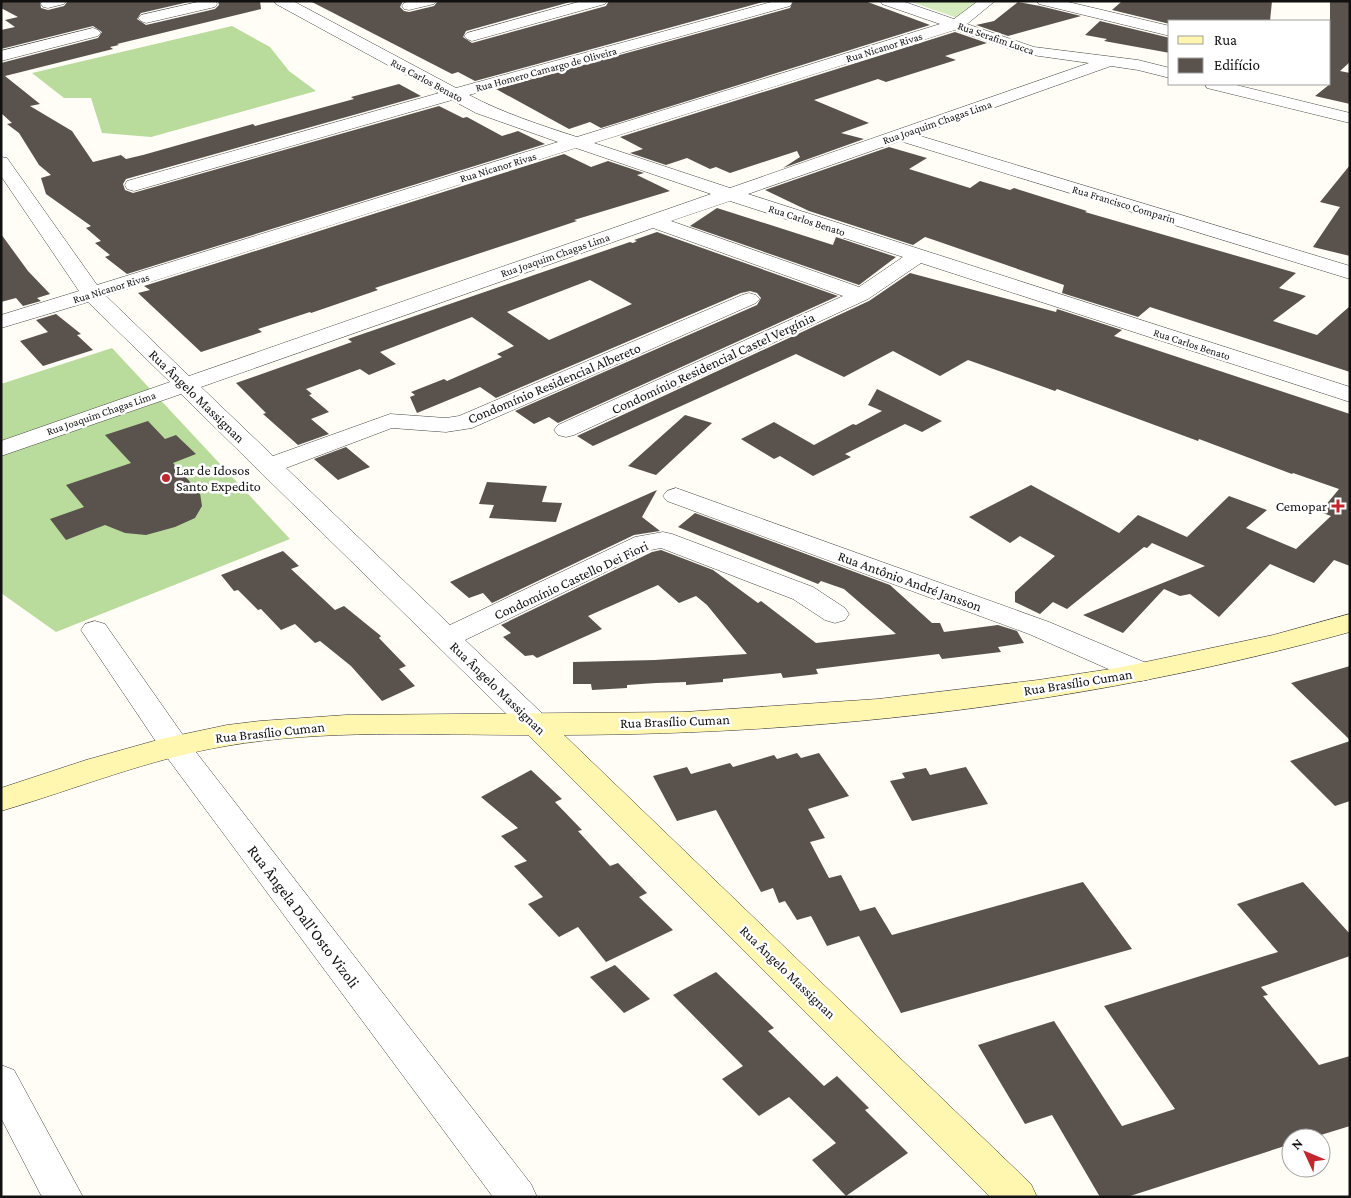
<svg xmlns="http://www.w3.org/2000/svg" width="1351" height="1198" font-family="'Crimson Pro',serif">
  <style>
    .green { fill: #d5ebbd }
    .forest { fill: #b9dc9c }
    .building { fill: #5a524d; fill-rule: evenodd }
    .lines { fill: none; stroke-linecap: round; stroke-linejoin: round }
    .street-casing { stroke: #444; stroke-width: 1 }
    .secondary-casing { stroke: #333; stroke-width: 1 }
    .street { fill: #fff; fill-rule: evenodd }
    .secondary { fill: #fff6b0; fill-rule: evenodd }
    .poi-dot { fill: #c4262e; stroke: #fff; stroke-width: 2 }
    .labels { text-anchor: middle; stroke-width: 5; stroke-linejoin: round; paint-order: stroke }
    .far-street-label { font-size: 11px; fill: #111; stroke: #fff }
    .street-label { font-size: 14px; fill: #111; stroke: #fff }
    .poi-label { font-size: 14px; fill: #111; stroke: #fff; text-anchor: start }
    .near-street-label { font-size: 16px; fill: #111; stroke: #fff }
  </style>
  <rect width="100%" height="100%" fill="#fffdf5"/>
  <!-- green -->
  <path class="green" d="M909 1H979L957 18Z"/>
  <!-- forest -->
  <g class="forest">
    <path d="M232 26 270 47 289 71 316 91 151 137 102 133 91 98H64L32 73Z"/>
    <path d="M112 348 290 539 56 632 1 593V384Z"/>
  </g>
  <!-- building -->
  <g class="building">
    <path d="M1 1H40L41 8 48 10 64 6 68 1H193L141 13 137 19 146 25 215 9 219 5 218 1H260L261 9 117 44 119 45 110 47 113 49 5 76 40 104 30 106 72 131 93 162 121 155 126 159 143 155 253 124 255 126 354 99 351 97 399 84 421 96 126 179 123 184 125 190 133 193 439 106 463 118 467 117 502 136 518 131 545 144 127 274 105 257 110 255 95 243 101 241 86 228 91 226 46 194 41 178 51 175 39 165 19 133 7 124 12 123 1 113V63L98 38 102 32 93 26 1 49V30L15 27 5 20 18 17 1 8Z"/>
    <path d="M310 1H403L400 7 404 11 409 12 434 6 438 1H574L466 31 463 37 472 43 606 6 609 1H767L475 81 458 72 452 74Z"/>
    <path d="M793 1H865L930 25 601 128 590 122 569 129 496 89 790 8Z"/>
    <path d="M1125 1H1272L1270 21H1170V24L1112 10 1121 2Z"/>
    <path d="M1330 1H1350V62L1340 71 1350 73V104L1315 96 1330 84Z"/>
    <path d="M1018 2 1040 6 1081 16 1008 36 976 25 994 21Z"/>
    <path d="M1100 21 1170 38V53L1104 41 1107 39 1085 35Z"/>
    <path d="M955 32 987 43 945 56 956 60 886 82 878 79 814 100 869 123 841 133 864 139 783 168 800 157 797 151 730 173 716 167 710 169 687 158 666 165 630 153 643 149 620 137Z"/>
    <path d="M889 147 927 158 909 169 970 188 980 181 1010 190 1014 188 1087 211 1085 212 1296 273 1279 288 1306 296 1273 321 1317 335 1350 306V372L1150 307 1138 317 1062 293 1064 285 934 240 925 237 913 245 809 211 765 190Z"/>
    <path d="M564 154 591 167 608 161 644 173 637 175 670 191 574 220 577 221 375 288 378 290 311 313 310 312 258 329 262 332 201 352 138 293 150 290 144 286Z"/>
    <path d="M1350 165V256L1313 247 1340 207 1320 202Z"/>
    <path d="M717 208 833 245 836 237 896 257 859 285 690 226Z"/>
    <path d="M657 232 838 296 558 423 549 417 534 424 515 411 757 305 761 298 757 293 750 291 741 293 496 398 480 387 417 413 410 397 415 395 411 392 444 379 447 381 502 357 497 354 514 346 472 317 380 352 396 364 369 375 360 369 306 389 312 394 309 395 329 412 311 419 329 434 298 445 263 414 266 413 236 383 352 342 348 339 630 242 633 243 637 241 634 240ZM590 280 632 304 549 340 507 312Z"/>
    <path d="M1 234 28 271 50 294 37 298 41 301 23 306 16 298 1 302Z"/>
    <path d="M910 273 1056 312 1057 309 1122 330 1114 336 1350 414V566L1334 560 1314 583 1270 564 1219 617 1190 594 1180 596 1164 589 1123 633 1083 615 1205 566 1152 543 1147 548 1144 547 1067 609 1053 602 1040 614 1015 602V592L1055 556 1020 536 1010 543 969 517 1031 485 1119 533 1138 515 1187 537 1229 496 1267 510 1246 528 1296 549 1331 516 1320 512 1339 489 1293 473 1292 474 1199 439 1198 441 1057 389 1055 391 968 360 940 376 893 351 844 377 796 354 593 446 577 436 869 301Z"/>
    <path d="M56 314 81 334 77 335 93 350 43 366 20 341 48 332 36 320Z"/>
    <path d="M877 389 942 421 922 432 905 424 845 454 851 457 813 476 780 456 774 459 741 439 774 422 814 445 853 424 856 425 882 411 868 405Z"/>
    <path d="M685 415 712 423 656 475 628 466Z"/>
    <path d="M148 421 165 439 176 435 196 454 173 463 200 493 202 506 195 518 175 527 146 535 125 533 105 525 66 540 50 519 84 507 66 485 131 463 105 435Z"/>
    <path d="M346 447 370 467 338 480 314 459Z"/>
    <path d="M487 482 547 486 542 502 562 503 556 522 489 518 494 505 479 504Z"/>
    <path d="M657 490 642 517 660 531 634 535 492 603 483 593 469 598 450 582Z"/>
    <path d="M695 513 890 585 932 623H940L944 632 998 625 1017 631 1024 643 998 647 1001 652 942 659 939 654 816 669 818 674 783 678 781 673 723 679V682L686 685V682L656 683 627 685V688L592 690 591 684H573V662L655 660 747 654 707 605 696 596 679 603 658 585 588 616 602 629 537 658 533 655 525 656 503 637 511 633 501 625 652 552 661 550 713 570 758 603 761 601 816 643 896 634 844 589 821 581 818 584 678 527Z"/>
    <path d="M283 551 299 566 291 569 335 610 344 606 381 636 379 638 406 666 399 669 415 686 382 701 351 666 320 641 315 643 295 624 281 630 261 609 258 610 238 590 234 591 221 575Z"/>
    <path d="M1350 666V740L1291 683Z"/>
    <path d="M1350 741V801L1335 806 1290 761Z"/>
    <path d="M797 753 801 758 819 753 849 796 808 809 825 838 810 842 829 878 841 875 860 911 875 907 892 935 1083 882 1132 949 901 1013 859 936 827 946 811 916 797 920 785 901 779 903 773 888 761 892 716 810 677 821 653 776 687 767 691 774 730 763 733 767 774 755 777 759Z"/>
    <path d="M966 767 988 804 912 821 890 781 905 778 902 773 926 768 930 775Z"/>
    <path d="M531 770 562 799 555 802 582 830 578 831 610 866 618 863 647 893 639 897 673 930 606 962 578 927 559 937 528 904 543 897 514 866 527 861 501 836 518 828 481 797Z"/>
    <path d="M1303 882 1350 934V956L1261 987 1268 995 1263 996 1319 1065 1350 1056V1126L1311 1138H1291V1144L1127 1197H1100L1052 1115 1025 1124 978 1045 1054 1021 1122 1126 1175 1109 1104 1006 1278 952 1237 904Z"/>
    <path d="M615 965 650 999 624 1013 590 977Z"/>
    <path d="M716 972 774 1028 768 1031 824 1086 837 1076 869 1108 865 1110 908 1153 846 1196 812 1160 836 1143 789 1097 759 1116 722 1079 743 1066 673 995Z"/>
  </g>
  <g class="lines">
    <!-- street casing -->
    <g class="street-casing">
      <g id="street">
        <path d="M42 1H66L64 4 48 8 43 7 41 4Z"/>
        <path d="M202 1H216L217 4 215 7 146 23 141 21 138 18 141 15Z"/>
        <path d="M274 1H293L456 88 775 1H791L792 3 790 6 469 95C503 113 540 125 577 137L940 24 882 4 880 1H902L954 19 978 1H995L967 24 1034 47 1138 60 1170 68V78L1138 70 1111 66 917 135 1350 266V279L900 141 748 194 1350 387V402L921 263 868 299 574 435 566 437 558 435 554 430 558 425 843 296 653 228 201 387 273 456 390 414 446 418 459 416 742 295 749 293 756 295 760 299 756 303 472 428 446 432 392 428 286 468 450 625 635 537 663 532 672 534 813 587 845 608 849 614 845 620 835 623 825 620 793 599 661 548 651 550 465 640 546 717 550 724 546 731 535 734 524 731 181 394 1 456V441L170 382 88 302 1 328V315L79 291 1 176V157L7 158 97 285 558 142 476 113 452 100 141 189 134 191 127 189 125 185 127 181 439 93 276 4ZM955 30 1025 54 1089 63 730 188 594 143ZM576 148 711 194 189 376 106 296ZM730 201 903 257 859 287 671 221Z"/>
        <path d="M410 1H436L434 4 409 10 404 9 402 6 404 3Z"/>
        <path d="M582 1H607L605 4 472 41 467 39 464 36 467 33Z"/>
        <path d="M1037 1H1064L1170 26V36L1039 4Z"/>
        <path d="M93 28 98 30 101 33 98 36 1 61V51Z"/>
        <path d="M1205 84H1232L1350 113V123L1207 88Z"/>
        <path d="M676 488 1049 622 1151 665 1156 672 1151 679 1141 681 1131 679 1029 634 667 501 663 496 667 491Z"/>
        <path d="M95 621 105 624 185 738 531 1184 537 1197H493L163 752 81 630 85 624Z"/>
        <path d="M1 1065 14 1070 83 1197H42L1 1118Z"/>
      </g>
    </g>
    <!-- secondary casing -->
    <g class="secondary-casing">
      <path id="secondary" d="M1350 614V632C1094 703 830 734 564 735L1031 1184 1037 1197H990L528 735C428 735 325 729 226 746 148 759 76 789 1 811V788L86 760 161 739 227 725 260 721 346 715 684 712 878 699 1038 680 1117 668 1273 635Z"/>
    </g>
    <!-- street -->
    <use href="#street" class="street"/>
    <!-- secondary -->
    <use href="#secondary" class="secondary"/>
  </g>
  <!-- markers -->
  <g class="poi-dot">
    <circle cx="166" cy="478" r="5"/>
    <path d="M1335.5 498.5h5v5h5v5h-5v5h-5v-5h-5v-5h5z"/>
  </g>
  <g class="labels">
    <!-- far-street labels -->
    <g class="far-street-label">
      <text transform="translate(996 38) rotate(19)" y="4">Rua Serafim Lucca</text>
      <text transform="translate(884 47) rotate(-17)" y="4">Rua Nicanor Rivas</text>
      <text transform="translate(546 69) rotate(-15)" y="4">Rua Homero Camargo de Oliveira</text>
      <text transform="translate(427 80) rotate(28)" y="4">Rua Carlos Benato</text>
      <text transform="translate(937 122) rotate(-19)" y="4">Rua Joaquim Chagas Lima</text>
      <text transform="translate(498 167) rotate(-17)" y="4">Rua Nicanor Rivas</text>
      <text transform="translate(1124 204) rotate(17)" y="4">Rua Francisco Comparin</text>
      <text transform="translate(807 220) rotate(18)" y="4">Rua Carlos Benato</text>
      <text transform="translate(555 255) rotate(-19)" y="4">Rua Joaquim Chagas Lima</text>
      <text transform="translate(111 288) rotate(-17)" y="4">Rua Nicanor Rivas</text>
      <text transform="translate(1192 344) rotate(18)" y="4">Rua Carlos Benato</text>
      <text transform="translate(101 413) rotate(-19)" y="4">Rua Joaquim Chagas Lima</text>
    </g>
    <!-- street labels -->
    <g class="street-label">
      <text transform="translate(713 363) rotate(-25)" y="5">Condomínio Residencial Castel Vergínia</text>
      <text transform="translate(554 383) rotate(-23)" y="5">Condomínio Residencial Albereto</text>
      <text transform="translate(197 396) rotate(44)" y="5">Rua Ângelo Massignan</text>
      <text transform="translate(571 580) rotate(-25)" y="5">Condomínio Castello Dei Fiori</text>
      <text transform="translate(910 581) rotate(20)" y="5">Rua Antônio André Jansson</text>
      <text transform="translate(1078 682) rotate(-9)" y="5">Rua Brasílio Cuman</text>
      <text transform="translate(498 688) rotate(44)" y="5">Rua Ângelo Massignan</text>
      <text transform="translate(675 721) rotate(-2)" y="5">Rua Brasílio Cuman</text>
      <text transform="translate(270 732) rotate(-6)" y="5">Rua Brasílio Cuman</text>
      <text transform="translate(788 972) rotate(44)" y="5">Rua Ângelo Massignan</text>
    </g>
    <!-- poi labels -->
    <g class="poi-label">
      <text x="176" y="475">Lar de Idosos<tspan x="176" dy="16">Santo Expedito</tspan></text>
      <text x="1327" y="511" text-anchor="end">Cemopar</text>
    </g>
    <!-- near-street labels -->
    <g class="near-street-label">
      <text transform="translate(304 916) rotate(53)" y="6">Rua Ângela Dall'Osto Vizoli</text>
    </g>
  </g>
  <!-- border -->
  <rect width="1351" height="1198" fill="none" stroke="#111111" stroke-width="5"/>
  <!-- legend -->
  <rect x="1168" y="20" width="162" height="65" fill="#ffffff" stroke="#a0a0a0"/>
  <rect x="1178" y="36" width="25" height="8" fill="#fff6b0" stroke="#a0a0a0"/>
  <text x="1214" y="45" font-size="15" fill="#111111">Rua</text>
  <rect x="1178" y="58" width="25" height="15" fill="#5a524d" stroke="#a0a0a0"/>
  <text x="1214" y="70" font-size="15" fill="#111111">Edifício</text>
  <!-- north arrow -->
  <g transform="translate(1306 1153) rotate(314)"><circle r="24" fill="#ffffff" stroke="#a0a0a0"/>
  <path d="M0-4L9 19L0 12L-9 19Z" fill="#c4262e"/>
  <text y="-8" font-size="14" font-weight="bold" text-anchor="middle" fill="#111111">N</text>
  </g>
</svg>
